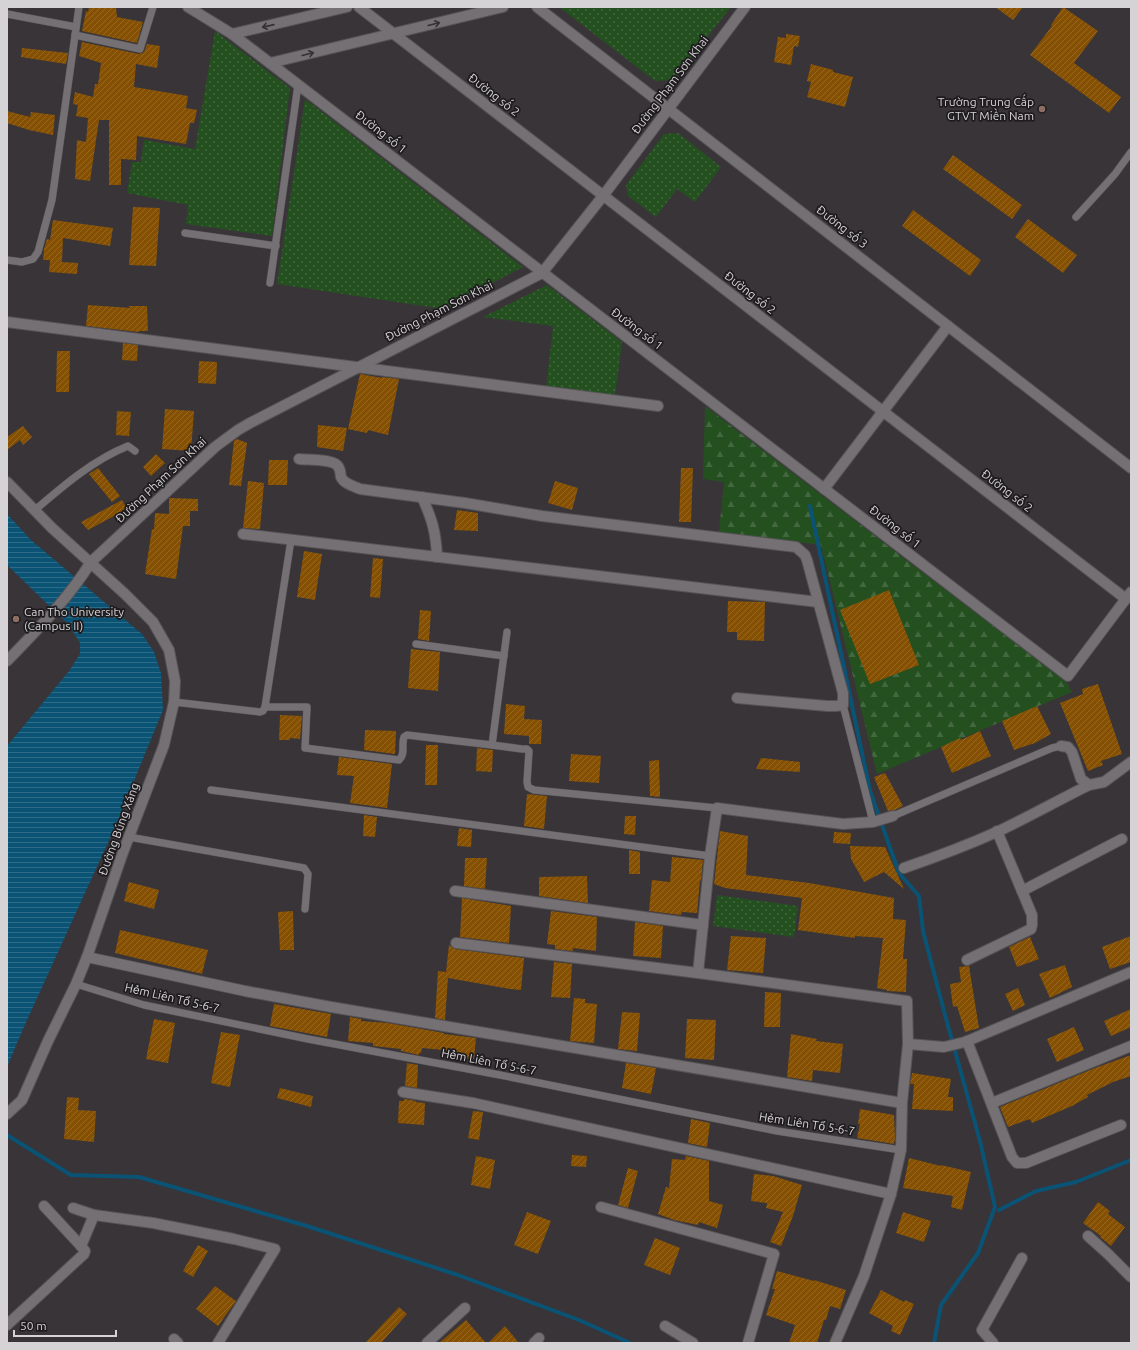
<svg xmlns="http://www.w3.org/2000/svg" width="1138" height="1350" font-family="Ubuntu,sans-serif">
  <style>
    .grass { fill: url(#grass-dots) }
    .forest { fill: url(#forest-firs) }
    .water { fill: url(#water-rules) }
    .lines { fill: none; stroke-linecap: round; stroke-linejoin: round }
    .stream { stroke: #0a5374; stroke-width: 4 }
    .building { fill: url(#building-hatch) }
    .lane-casing { stroke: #565356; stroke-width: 8 }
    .street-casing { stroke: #565356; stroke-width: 12 }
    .lane { stroke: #747074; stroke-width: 7 }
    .street { stroke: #747074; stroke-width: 10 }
    .oneway { stroke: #343134 }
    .education-dot { fill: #8d6e63; stroke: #1e1c1e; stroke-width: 1.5 }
    .labels { text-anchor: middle; stroke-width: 3.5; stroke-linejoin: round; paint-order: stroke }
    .street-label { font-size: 12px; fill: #d6d3d6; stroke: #1e1c1e }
    .poi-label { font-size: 12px; fill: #d6d3d6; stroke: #1e1c1e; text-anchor: end }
  </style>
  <defs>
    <pattern id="grass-dots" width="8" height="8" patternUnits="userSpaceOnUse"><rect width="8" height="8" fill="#245020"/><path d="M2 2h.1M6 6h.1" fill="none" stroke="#436840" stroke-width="1.8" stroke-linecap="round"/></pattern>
    <pattern id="forest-firs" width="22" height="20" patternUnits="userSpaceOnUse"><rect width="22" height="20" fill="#245020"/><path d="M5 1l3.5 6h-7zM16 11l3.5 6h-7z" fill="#436840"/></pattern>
    <pattern id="water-rules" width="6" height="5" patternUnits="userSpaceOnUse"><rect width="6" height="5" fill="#0a5374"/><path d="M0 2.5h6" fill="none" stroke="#2d6b87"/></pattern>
    <pattern id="building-hatch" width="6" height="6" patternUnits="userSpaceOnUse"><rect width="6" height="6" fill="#855002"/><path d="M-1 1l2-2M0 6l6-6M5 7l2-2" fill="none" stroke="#966826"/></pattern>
  </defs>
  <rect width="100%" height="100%" fill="#383438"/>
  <!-- grass -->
  <g class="grass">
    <path d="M559 7H731L673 80 655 81Z"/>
    <path d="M215 31 290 88 272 236 186 224 188 205 127 193 132 162H141L144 140 195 149Z"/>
    <path d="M305 99 523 267 443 309 277 284Z"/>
    <path d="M678 133 721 167 695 202 677 189 656 217 628 196 626 185 664 134Z"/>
    <path d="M547 285 622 342 615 397 546 388 553 326 483 317Z"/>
    <path d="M717 895 798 906 794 937 713 926Z"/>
  </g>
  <!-- forest -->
  <path class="forest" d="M705 406 1067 683 1072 692 877 774 821 545 719 532 724 482 703 479Z"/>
  <!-- water -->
  <path class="water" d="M7 514 31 540 142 634 154 652 161 673 163 710 115 827 23 1029 7 1067V746L69 671 80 654V643L69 625 7 565Z"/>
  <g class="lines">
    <!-- stream -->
    <g class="stream">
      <path d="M810 506 870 791 899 873 919 896 923 931 945 1015 980 1141 995 1207 978 1253 941 1305 934 1343"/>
      <path d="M7 1135 71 1175 139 1177 307 1226 458 1275 579 1320 630 1343"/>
      <path d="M999 1210 1036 1191 1076 1182 1131 1160"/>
    </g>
  </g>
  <!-- building -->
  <g class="building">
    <path d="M89 7 116 8 117 17 143 22 137 43 82 31 86 11 88 12Z"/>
    <path d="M995 7H1023L1013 20Z"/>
    <path d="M1063 7 1098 31 1074 63 1121 97 1109 113 1030 55 1052 26 1051 25Z"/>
    <path d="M786 34 800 36 798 47 794 46 791 65 774 62 778 37 786 38Z"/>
    <path d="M82 42 139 54 144 52 147 44 160 46 157 68 136 64 134 87 188 96 186 108 197 110 194 123H190L186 144 137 136 136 160 121 159V185H109V120H99L90 181 75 179 77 140 86 142 88 118 76 116 78 105 73 104 75 92 93 97 95 84H98L101 63 79 56Z"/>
    <path d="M22 48 68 53 66 64 21 57Z"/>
    <path d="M811 64 833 70V72L853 77 845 107 807 97 811 82 807 81Z"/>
    <path d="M7 111 30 117 31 112 55 115 53 135 29 130 7 123Z"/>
    <path d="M953 155 1022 205 1012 219 943 169Z"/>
    <path d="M133 207 160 208 156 266 129 265Z"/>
    <path d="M913 210 981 260 970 276 902 226Z"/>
    <path d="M1028 219 1077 255 1063 273 1015 237Z"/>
    <path d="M53 220 113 228 110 246 63 238 62 262 78 263 77 274 49 272 50 260H43L44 249 47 239 50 240Z"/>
    <path d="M88 305 131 308 128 306H147L148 331H139V332L86 326Z"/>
    <path d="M123 343 138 345 137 361 122 360Z"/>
    <path d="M57 351H70L69 392H56Z"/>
    <path d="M199 361 217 362 216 384 198 383Z"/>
    <path d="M360 374 382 378V377L399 379 388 435 368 430 367 433 348 429Z"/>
    <path d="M165 409 194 411 191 451 162 449Z"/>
    <path d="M117 411 131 412 129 436 116 435Z"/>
    <path d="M318 425 347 428 343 451 317 447Z"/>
    <path d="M23 426 32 437 23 445 20 440 7 450V437Z"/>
    <path d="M237 439 247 443 241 486 229 485 234 441Z"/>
    <path d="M156 454 165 463 151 476 143 467Z"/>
    <path d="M269 460H288L287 485H268Z"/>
    <path d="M98 468 120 496 112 502 89 474Z"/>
    <path d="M681 468H693L691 522H679Z"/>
    <path d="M248 481 264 483 260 529 243 528Z"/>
    <path d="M555 481 578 488 572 510 548 503Z"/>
    <path d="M169 498 198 499V511H190V526H183L176 579 145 574 152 529 154 530 155 513 169 514Z"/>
    <path d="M122 500 127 509 88 530 81 522Z"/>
    <path d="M457 510 478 513V531L454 530Z"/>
    <path d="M304 551 322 554 315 600 297 597Z"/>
    <path d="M373 558 383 559 380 598 370 597Z"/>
    <path d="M889 590 919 665 870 684 840 610Z"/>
    <path d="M728 601 765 602 764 641 737 640V632H727Z"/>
    <path d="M420 610 431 611 429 641 418 639Z"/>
    <path d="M411 649 440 652 438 691 408 688Z"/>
    <path d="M1098 684 1122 754 1101 761 1103 765 1088 771 1060 703 1083 694 1082 689Z"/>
    <path d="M506 704 525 706 524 719 542 720 541 744H529V736L504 734Z"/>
    <path d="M1037 706 1051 734 1035 743 1014 750 1002 721Z"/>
    <path d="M280 715 302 716 300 739 290 738V740H279Z"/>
    <path d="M365 730 396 731 395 754 364 750Z"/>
    <path d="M980 731 991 756 952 773 941 747 960 738 961 740Z"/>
    <path d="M426 745H438L437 785H425Z"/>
    <path d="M477 748 493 750 492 772 476 771Z"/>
    <path d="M571 754 601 756 599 783 569 781Z"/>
    <path d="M339 757 392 764 387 808 350 803 354 776 337 775Z"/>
    <path d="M761 758 800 762V772L756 769Z"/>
    <path d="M659 760 660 797 650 796 649 761Z"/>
    <path d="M885 773 903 806 895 810 888 811 874 777Z"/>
    <path d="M527 794 547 796 544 829 524 826Z"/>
    <path d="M364 815 377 817 375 837 363 836Z"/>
    <path d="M625 816H636L635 835 624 834Z"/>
    <path d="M459 828 472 830 471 847 457 846Z"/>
    <path d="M720 831 748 836 746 875 809 883 894 898 893 919 906 920 903 959H907L906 992 887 991V990L877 988 883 938 855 936V938L798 930 802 898 725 888 714 884Z"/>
    <path d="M834 832 851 833 850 844 833 843Z"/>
    <path d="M850 846 885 847 904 889 884 872 864 882 851 859Z"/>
    <path d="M629 850 640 852V874H629Z"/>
    <path d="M672 857 703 860 701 881 700 880 697 913 682 912 681 915 649 911 652 880 670 882Z"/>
    <path d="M465 858H487L485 889 464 886Z"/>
    <path d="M587 876 588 903 539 896V877Z"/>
    <path d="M129 882 159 890 154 909 124 901Z"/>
    <path d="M462 898 511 906 509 943 460 937Z"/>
    <path d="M293 911 294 950H280L278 912Z"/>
    <path d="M551 911 597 917 596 951 573 948V951L555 949V945L547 944Z"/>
    <path d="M635 922 663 926 661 958 633 956Z"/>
    <path d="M120 930 208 950 202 974 115 953Z"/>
    <path d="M731 936 766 938 763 973 727 970Z"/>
    <path d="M1131 936V962L1110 969 1102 947Z"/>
    <path d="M1030 937 1039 959 1017 967 1009 947Z"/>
    <path d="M449 945 455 949 524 958 521 990 510 989 448 978 445 1020 435 1018 438 971 446 972Z"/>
    <path d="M554 962 572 964 570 998 551 997Z"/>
    <path d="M1065 965 1072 987 1050 998 1039 974Z"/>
    <path d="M969 966 979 1028 965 1032 957 1006 953 1007 950 984 961 982 959 967Z"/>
    <path d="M1018 988 1025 1005 1013 1011 1005 994Z"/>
    <path d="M765 992 781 993 780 1027H764Z"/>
    <path d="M574 998 585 999V1003L597 1004 594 1043 570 1041Z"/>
    <path d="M274 1004 331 1014 327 1037 270 1026Z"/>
    <path d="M1131 1009V1027L1111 1036 1104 1021Z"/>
    <path d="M622 1012 640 1013 637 1051 618 1049Z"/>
    <path d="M350 1017 361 1019V1021L388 1023 444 1033V1034L476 1038 474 1059 454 1057V1051L422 1048 421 1053H419V1055L401 1051V1049L373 1046V1043L348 1041Z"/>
    <path d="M154 1019 175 1023 168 1063 146 1059Z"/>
    <path d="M687 1019 716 1020 714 1060 685 1058Z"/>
    <path d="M1074 1027 1084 1050 1057 1062 1047 1039Z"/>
    <path d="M221 1032 240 1035 230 1087 211 1083Z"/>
    <path d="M791 1034 817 1039 816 1041 843 1044 840 1073 813 1070 812 1081 787 1077Z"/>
    <path d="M1131 1055V1076L1113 1082 1087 1095 1088 1097 1072 1106 1032 1123 1030 1119 1008 1127 1000 1107 1095 1068Z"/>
    <path d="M407 1063 418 1065 417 1088 405 1086Z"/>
    <path d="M626 1063 656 1068 651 1094 622 1088Z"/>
    <path d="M912 1073 951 1079 948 1097H953V1111L912 1109 914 1084H910Z"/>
    <path d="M280 1088 313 1096 311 1107 277 1098Z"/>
    <path d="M67 1097 79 1098 78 1110 96 1111 94 1142 64 1139Z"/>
    <path d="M404 1099 416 1101 415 1102 425 1103 424 1125 398 1123 399 1101H404Z"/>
    <path d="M860 1109 894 1115 895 1138 894 1144 857 1138 860 1124H858Z"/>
    <path d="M473 1111 483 1112 479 1140 468 1138Z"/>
    <path d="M691 1119 710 1123 707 1147 688 1143Z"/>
    <path d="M572 1155 587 1156 586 1167 571 1166Z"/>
    <path d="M476 1156 495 1160 490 1189 471 1185Z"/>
    <path d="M686 1156 709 1161V1201L723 1205 717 1228 699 1222 698 1225 674 1220 658 1214 666 1187 669 1188 672 1159 685 1160Z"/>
    <path d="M909 1158 941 1166V1165L971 1172 962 1210 951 1207 953 1196 903 1188Z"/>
    <path d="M628 1168 638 1171 628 1208 618 1205Z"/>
    <path d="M754 1174 773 1176 802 1185 793 1216 781 1246 770 1242 783 1212 766 1208 767 1203 751 1201Z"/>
    <path d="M1098 1202 1110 1211 1108 1214 1125 1227 1111 1246 1100 1237 1101 1236 1083 1223Z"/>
    <path d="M527 1212 551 1221 538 1254 514 1245Z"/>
    <path d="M903 1212 931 1221 924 1242 896 1233Z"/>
    <path d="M655 1238 680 1248 670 1275 644 1265Z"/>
    <path d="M198 1245 208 1251 193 1277 183 1271Z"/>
    <path d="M777 1271 814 1281V1280L846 1290 840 1309 830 1306 826 1320H824L817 1343H789L795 1325 766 1315 775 1289H772Z"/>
    <path d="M215 1286 236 1301 218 1326 196 1309Z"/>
    <path d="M881 1290 904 1302 905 1300 914 1304 900 1335 891 1331 893 1326 869 1313Z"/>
    <path d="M399 1307 407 1314 381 1343H365Z"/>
    <path d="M466 1320 486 1343H439Z"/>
    <path d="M505 1326 519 1343H488Z"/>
  </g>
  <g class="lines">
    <!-- lane casing -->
    <g class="lane-casing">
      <g id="lane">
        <path d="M7 14 76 27"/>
        <path d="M75 35 140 49 153 7"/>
        <path d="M1076 217 1115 174 1131 152"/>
        <path d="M185 233 276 246"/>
        <path d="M7 260 22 262 33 259 38 252 52 200 79 7"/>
        <path d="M270 283 298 85"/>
        <path d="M35 510C63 486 93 460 128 446L135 451"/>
        <path d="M507 632 492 745 522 749H527L529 751 527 782 528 787 534 790 717 808"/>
        <path d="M416 644 504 656"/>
        <path d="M174 702 260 712 263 711 265 707 291 540"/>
        <path d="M843 705 873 822"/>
        <path d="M265 707H307L305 748 399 760C406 754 401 745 404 737L407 735 492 745"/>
        <path d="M211 790 710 856"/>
        <path d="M893 816 1052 748 1061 746"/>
        <path d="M129 837 304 868 308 874 305 909"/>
        <path d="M76 984 144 1005 308 1039 500 1075 777 1131 901 1150"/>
      </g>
    </g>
    <!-- street casing -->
    <g class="street-casing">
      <g id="street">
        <path d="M188 7 232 34 1068 676 1131 592"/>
        <path d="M359 7 1126 599"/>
        <path d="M537 7 1131 468"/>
        <path d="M232 34 347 7"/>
        <path d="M270 63 503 7"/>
        <path d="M7 322 658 406"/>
        <path d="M299 459C308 460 330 459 337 465 341 469 340 473 341 477 344 484 354 486 360 489L465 503 542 516 796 547 805 555 807 560 843 693V705L836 706H827L737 698"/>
        <path d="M7 482 52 528 125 594 153 622 169 650 175 681 174 702 164 745 122 855 87 957 76 984 48 1041 22 1100 7 1114"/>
        <path d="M824 489 948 326"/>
        <path d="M422 497C432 519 436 532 437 557"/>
        <path d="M243 534 818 602"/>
        <path d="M7 661C37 630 68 599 91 562L215 447 238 430 250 423 542 273 603 196 745 7"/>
        <path d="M1061 746 1068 747 1072 752 1081 779 1089 785 1104 782 1131 762"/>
        <path d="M904 868C936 857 968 845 999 831 1030 816 1059 800 1089 785"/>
        <path d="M455 891 703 925"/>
        <path d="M1022 891 1122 839"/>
        <path d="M456 943 698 973 907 1001 908 1044 902 1103 901 1150 891 1194 864 1276 835 1343"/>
        <path d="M87 957 245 991 331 1007 902 1103"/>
        <path d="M967 960 1031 929 1032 925V915L997 831"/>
        <path d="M698 973 710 856 717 808 843 824 873 822 893 816"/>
        <path d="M967 1041 1012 1157 1017 1163H1026L1121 1125"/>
        <path d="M908 1044 944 1047 965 1042 1131 972"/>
        <path d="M403 1092 473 1103 891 1194"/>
        <path d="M992 1103 1131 1046"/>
        <path d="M601 1207 774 1254 748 1343"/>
        <path d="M73 1208 94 1215 153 1223 234 1239 275 1249 218 1343"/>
        <path d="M1088 1236 1108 1254 1131 1277"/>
        <path d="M81 1246 94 1215"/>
        <path d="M7 1325 84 1254 85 1251 81 1246 44 1206"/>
        <path d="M665 1326 693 1343"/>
        <path d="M174 1339 178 1343"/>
        <path d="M427 1343 465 1308"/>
        <path d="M534 1343 539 1338"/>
        <path d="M993 1343 982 1330 1022 1258"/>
      </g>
    </g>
    <!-- lane -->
    <use href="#lane" class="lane"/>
    <!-- street -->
    <use href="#street" class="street"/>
  </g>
  <!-- one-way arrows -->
  <defs><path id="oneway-shaft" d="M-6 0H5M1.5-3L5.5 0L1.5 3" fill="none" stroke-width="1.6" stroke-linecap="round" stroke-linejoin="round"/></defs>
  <g class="oneway">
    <use href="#oneway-shaft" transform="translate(434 24) rotate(-14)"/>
    <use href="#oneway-shaft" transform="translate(268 26) rotate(167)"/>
    <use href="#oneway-shaft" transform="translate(308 54) rotate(-14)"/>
  </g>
  <!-- markers -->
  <g class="education-dot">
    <circle cx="1042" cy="109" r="4"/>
    <circle cx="16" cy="619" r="4"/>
  </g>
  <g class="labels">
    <!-- street labels -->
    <g class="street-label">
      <text transform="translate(670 85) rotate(-53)" y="4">Đường Phạm Sơn Khai</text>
      <text transform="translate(494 95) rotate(38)" y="4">Đường số 2</text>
      <text transform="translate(381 132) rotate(38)" y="4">Đường số 1</text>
      <text transform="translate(842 227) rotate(38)" y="4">Đường số 3</text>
      <text transform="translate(750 293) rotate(38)" y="4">Đường số 2</text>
      <text transform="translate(439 311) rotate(-27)" y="4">Đường Phạm Sơn Khai</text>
      <text transform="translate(637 329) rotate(37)" y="4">Đường số 1</text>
      <text transform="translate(161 480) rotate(-43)" y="4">Đường Phạm Sơn Khai</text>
      <text transform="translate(1007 491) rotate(38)" y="4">Đường số 2</text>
      <text transform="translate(895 527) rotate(38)" y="4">Đường số 1</text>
      <text transform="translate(119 829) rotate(-70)" y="4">Đường Búng Xáng</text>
      <text transform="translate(172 998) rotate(13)" y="4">Hẻm Liên Tổ 5-6-7</text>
      <text transform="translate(489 1062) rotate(11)" y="4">Hẻm Liên Tổ 5-6-7</text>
      <text transform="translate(807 1124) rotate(9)" y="4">Hẻm Liên Tổ 5-6-7</text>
    </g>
    <!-- poi labels -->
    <g class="poi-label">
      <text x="1034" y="106">Trường Trung Cấp<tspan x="1034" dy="14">GTVT Miền Nam</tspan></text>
      <text x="24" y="616" text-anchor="start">Can Tho University<tspan x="24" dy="14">(Campus II)</tspan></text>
    </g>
  </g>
  <!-- border -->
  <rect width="1138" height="1350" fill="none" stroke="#d6d3d6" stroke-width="16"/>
  <!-- scale -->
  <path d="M14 1330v6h102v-6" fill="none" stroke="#d6d3d6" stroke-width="2"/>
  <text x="20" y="1330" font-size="12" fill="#d6d3d6" stroke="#1e1c1e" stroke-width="3" paint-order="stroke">50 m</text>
</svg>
